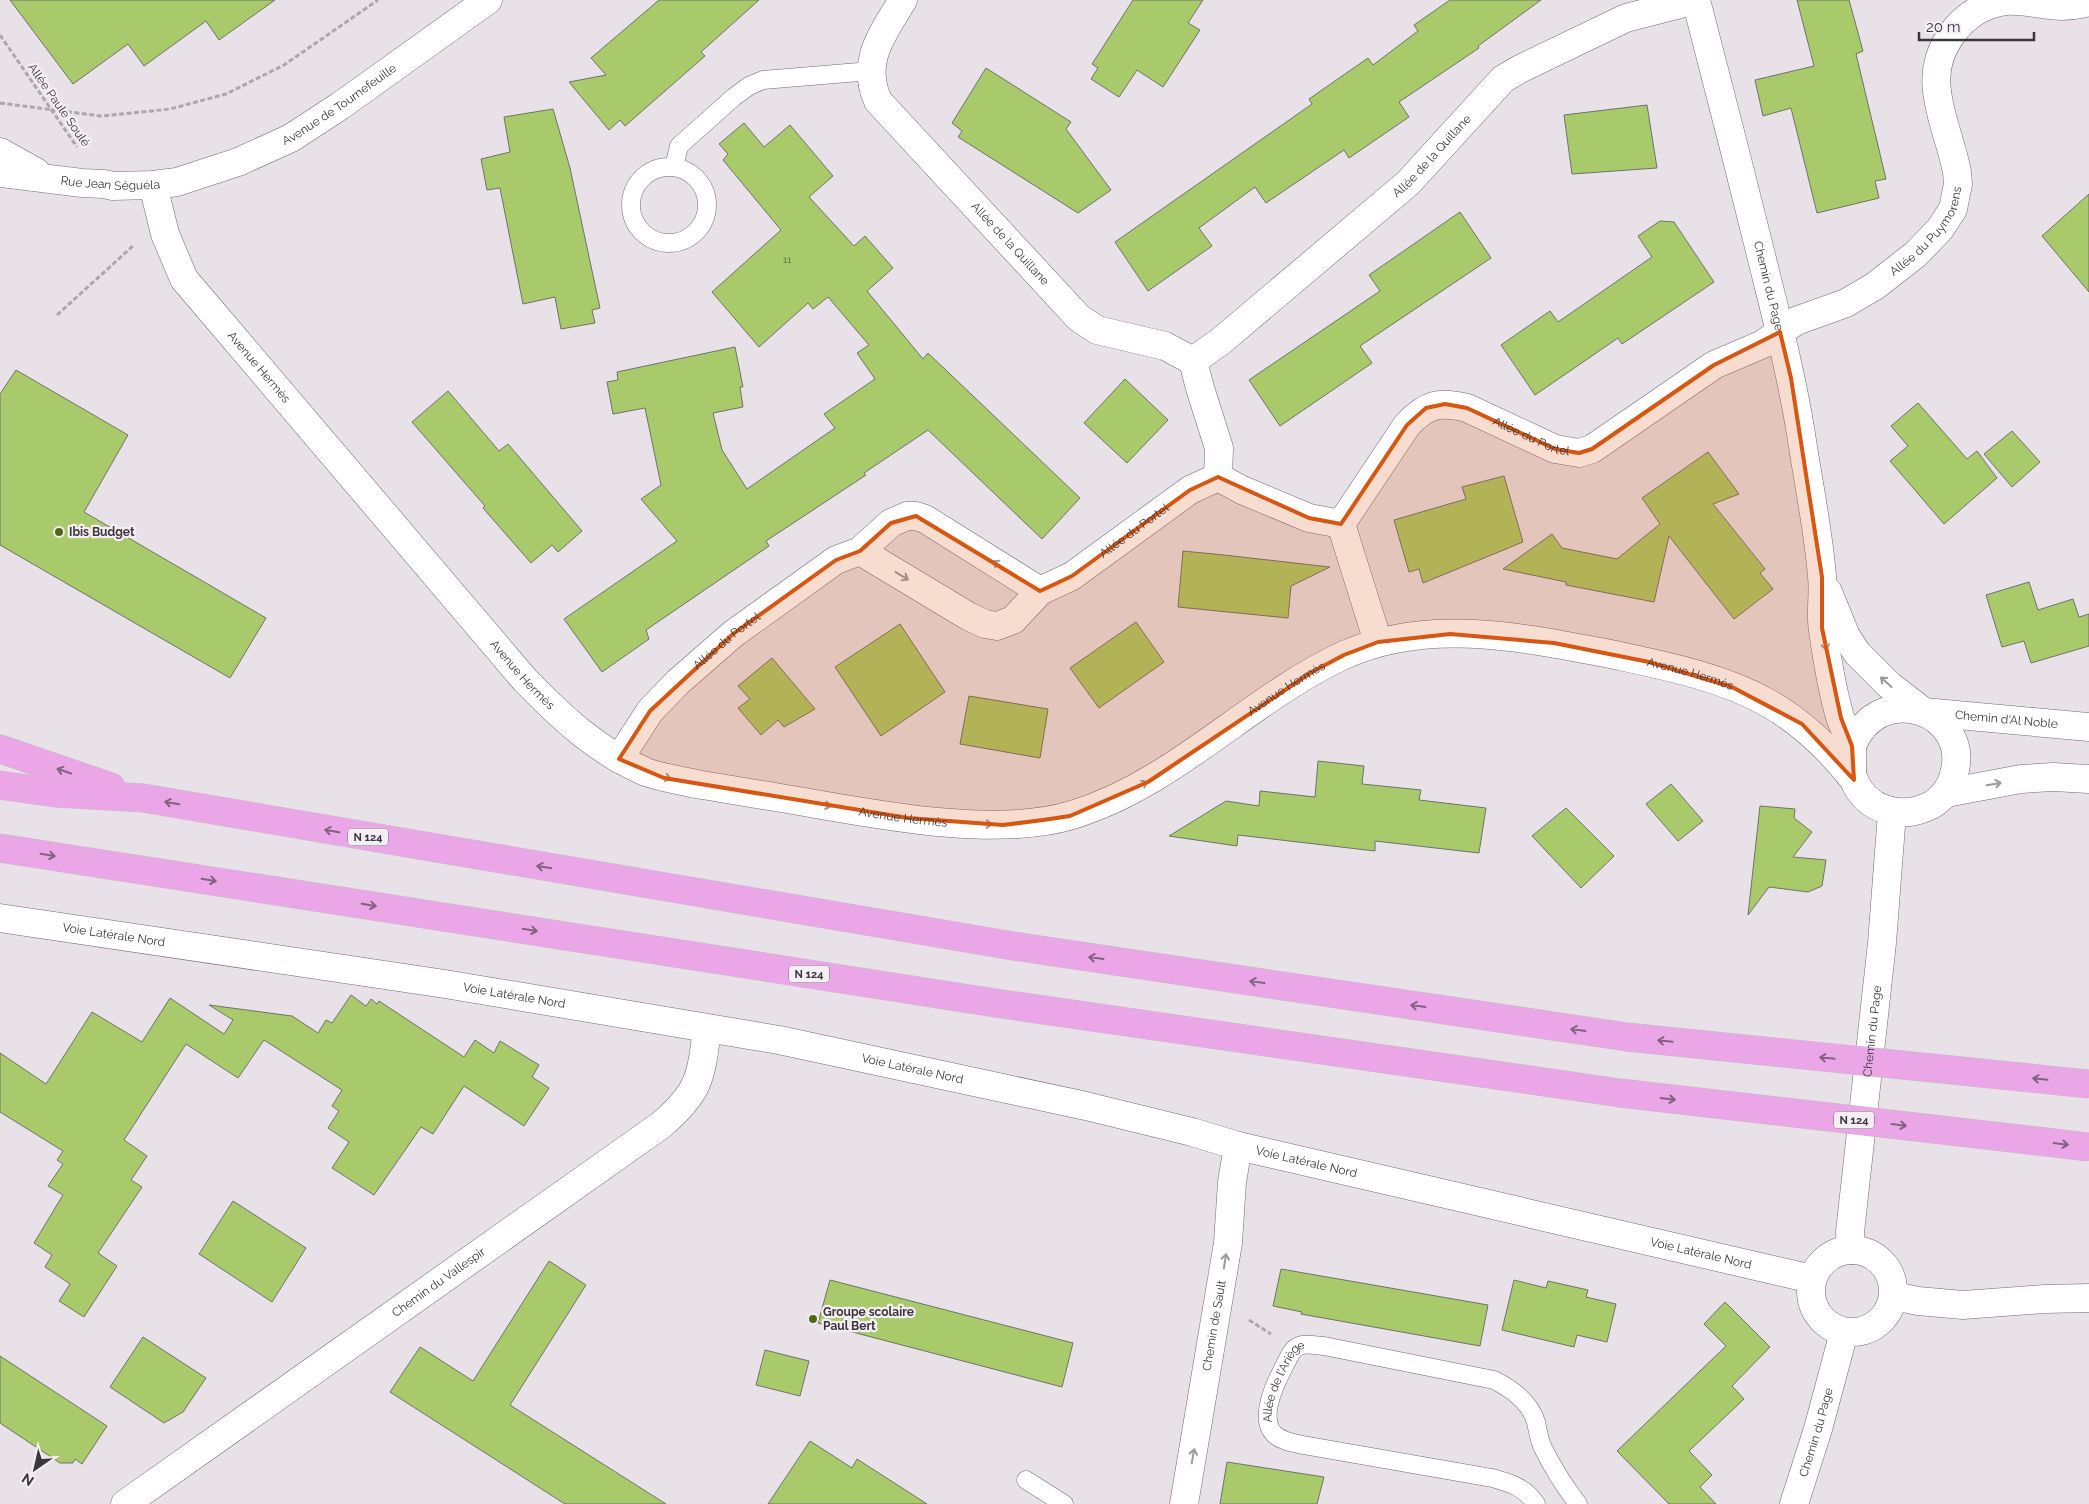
<svg xmlns="http://www.w3.org/2000/svg" width="2089" height="1504" font-family="Raleway,sans-serif">
  <style>
    .building { fill: #a9ca6a; stroke: #6f726a }
    .lines { fill: none; stroke-linecap: round; stroke-linejoin: round }
    .lane-casing { stroke: #726b71; stroke-width: 19 }
    .street-casing { stroke: #726b71; stroke-width: 29 }
    .secondary-casing { stroke: #726b71; stroke-width: 29 }
    .highway-casing { stroke: #c0bfc0; stroke-width: 29 }
    .path { stroke: #ada7ad; stroke-width: 3; stroke-dasharray: 5 2.5; stroke-linecap: butt }
    .lane { stroke: #fff; stroke-width: 18 }
    .street { stroke: #fff; stroke-width: 28 }
    .secondary { stroke: #fff; stroke-width: 28 }
    .highway { stroke: #eba6e8; stroke-width: 28 }
    .highway-bridge-casing { stroke: #c0bfc0; stroke-width: 29; stroke-linecap: butt }
    .highway-bridge { stroke: #eba6e8; stroke-width: 28 }
    .oneway { stroke: #9c9b9c }
    .oneway2 { stroke: #816380 }
    .marked { fill: #d75611; fill-opacity: 0.2; stroke: #d75611; stroke-width: 4; stroke-linejoin: round }
    .poi-dot { fill: #506817; stroke: #f6eef5; stroke-width: 2 }
    .labels { text-anchor: middle; stroke-width: 4.5; stroke-linejoin: round; paint-order: stroke }
    .number-label { font-size: 10px; fill: #565c46 }
    .shield { fill: #f6eef5; stroke: #726e72; stroke-width: 1 }
    .shield-label { font-size: 11px; font-weight: bold; fill: #3a373a }
    .street-label { font-size: 12px; fill: #3a373a; stroke: #f6eef5 }
    .poi-label { font-size: 12px; font-weight: bold; fill: #3a373a; stroke: #f6eef5; text-anchor: start }
  </style>
  <rect width="100%" height="100%" fill="#e8e1e8"/>
  <!-- building -->
  <g class="building">
    <path d="M10 0H275L219 40 206 21 144 66 128 44 73 84Z"/>
    <path d="M659 0H759L701 52 705 56 625 126 620 120 609 130 569 82 606 75 591 58Z"/>
    <path d="M1133 0H1203L1188 23 1200 30 1163 87 1137 70 1119 97 1091 79 1098 68 1092 64Z"/>
    <path d="M1450 0H1541L1478 46 1479 48 1399 102 1409 117 1349 158 1344 150 1266 203 1255 187 1199 228 1212 246 1148 291 1115 242 1312 104 1309 99 1368 58 1373 65 1418 31 1414 25Z"/>
    <path d="M1797 0H1849L1863 51 1856 54 1886 179 1875 181 1879 198 1817 213 1791 108 1763 116 1755 80 1814 66Z"/>
    <path d="M986 68 1071 122 1066 129 1111 190 1078 213 958 137 962 131 952 123Z"/>
    <path d="M1647 105 1657 168 1572 174 1564 115Z"/>
    <path d="M553 109 570 168 600 308 592 310 595 323 561 329 555 297 523 304 500 188 487 190 481 159 510 152 504 117Z"/>
    <path d="M744 123 764 147 790 125 833 176 809 197 854 246 865 236 893 268 867 291 923 359 928 353 1080 498 1042 539 928 430 864 473 866 475 766 541 769 546 646 630 649 639 602 672 564 619 677 541 641 499 661 485 645 408 613 414 607 382 618 380 617 372 735 347 743 387H740L743 407 713 413 722 450 747 489 835 428 824 414 875 379 857 353 869 345 828 297 813 309 808 303 759 347 712 292 781 230 723 160 728 154 719 144Z"/>
    <path d="M2089 194V292L2042 236Z"/>
    <path d="M1460 212 1491 258 1360 346 1372 363 1280 426 1249 380 1380 291 1369 275Z"/>
    <path d="M1660 221 1674 222 1714 282 1622 344 1618 338 1535 395 1501 345 1550 311 1558 322 1652 257 1638 236Z"/>
    <path d="M16 370 128 435 84 512 266 618 230 678 0 545V394Z"/>
    <path d="M1125 379 1168 420 1127 463 1084 423Z"/>
    <path d="M448 391 499 451 508 444 582 531 558 552 552 545 531 563 483 508 485 506 412 422Z"/>
    <path d="M1918 403 1967 459 1977 451 1997 478 1944 524 1890 461 1908 446 1891 426Z"/>
    <path d="M2012 431 2040 462 2012 487 1984 454Z"/>
    <path d="M1708 452 1739 494 1713 504 1765 569 1760 573 1773 589 1734 619 1669 536 1654 602 1566 585V582L1503 569 1552 534 1562 548 1617 559 1660 524 1642 498Z"/>
    <path d="M1504 476 1523 542 1423 583 1419 569 1409 572 1394 520 1466 499 1462 487Z"/>
    <path d="M1183 551 1224 555 1330 567 1291 586 1288 618 1178 607Z"/>
    <path d="M2029 582 2038 610 2073 599 2079 617 2089 614V646L2031 663 2024 641 2002 647 1986 595Z"/>
    <path d="M1136 622 1164 662 1099 708 1070 668Z"/>
    <path d="M900 624 945 692 881 736 835 667Z"/>
    <path d="M772 658 815 709 784 727 778 720 761 735 738 708 750 699 738 686Z"/>
    <path d="M969 696 1048 709 1040 758 960 744Z"/>
    <path d="M1318 761 1364 766 1362 784 1421 790 1419 800 1486 808 1479 853 1375 841V851L1238 835 1237 846 1169 836 1226 801 1259 806 1260 791 1315 797Z"/>
    <path d="M1671 784 1703 821 1678 841 1646 804Z"/>
    <path d="M1760 806 1795 809 1794 818 1812 832 1793 857 1826 860 1822 886 1808 892 1769 887 1748 915Z"/>
    <path d="M1566 808 1614 856 1581 888 1532 836Z"/>
    <path d="M351 995 366 1006 371 999 377 1004 379 1001 464 1057 475 1040 494 1053 500 1041 539 1065 532 1077 549 1088 524 1126 464 1086 433 1134 421 1127 374 1195 332 1168 349 1142 328 1128 339 1111 332 1106 342 1090 264 1040 238 1078 186 1044 124 1140 147 1156 131 1180 142 1187 98 1253 117 1266 84 1317 59 1301 70 1284 45 1267 52 1255 34 1243 63 1195 48 1186 63 1164 57 1160 63 1151 0 1112V1053L46 1084 92 1012 142 1042 170 998 224 1034 233 1020 209 1005 292 1016 318 1033 326 1020 332 1023Z"/>
    <path d="M233 1201 306 1248 272 1302 199 1254Z"/>
    <path d="M549 1261 586 1285 510 1405 666 1504H565L390 1392 420 1347 473 1381Z"/>
    <path d="M1281 1269 1488 1305 1480 1346 1301 1314 1302 1312 1273 1306Z"/>
    <path d="M830 1280 1073 1343 1062 1387 818 1323Z"/>
    <path d="M1514 1280 1546 1288 1548 1281 1588 1290 1586 1297 1616 1304 1607 1342 1577 1335 1574 1347 1502 1330Z"/>
    <path d="M1725 1302 1770 1347 1732 1386 1744 1399 1689 1451 1712 1475 1700 1487 1716 1504H1669L1617 1451 1726 1346 1704 1324Z"/>
    <path d="M143 1337 206 1378 183 1412 164 1423 110 1387Z"/>
    <path d="M765 1350 809 1361 800 1396 756 1385Z"/>
    <path d="M0 1356 107 1426 82 1464 75 1459 73 1463H60L0 1423Z"/>
    <path d="M810 1441 852 1468 857 1459 927 1504H768Z"/>
    <path d="M1227 1462 1324 1477 1317 1504H1220Z"/>
  </g>
  <g class="lines">
    <!-- lane casing -->
    <g class="lane-casing">
      <g id="lane">
        <circle cx="669" cy="205" r="38"/>
        <path d="M674 167 679 146 734 97 749 86 763 80 871 71"/>
        <path d="M1026 1480 1064 1504"/>
        <path id="s1" d="M1536 1504C1525 1487 1510 1483 1492 1478L1303 1445C1293 1443 1281 1441 1274 1434 1256 1415 1281 1372 1291 1353 1299 1341 1311 1345 1324 1346L1494 1380C1512 1389 1530 1402 1536 1422 1538 1431 1539 1440 1543 1448 1553 1468 1564 1486 1578 1504"/>
      </g>
    </g>
    <!-- street casing -->
    <g class="street-casing">
      <g id="street">
        <path id="s2" d="M903 0C883 33 860 61 878 101L1079 318 1097 330 1165 346 1193 361"/>
        <path id="s3" d="M153 185 165 234 184 279 525 680C561 717 598 752 646 772 662 778 679 780 696 784 722 788 749 793 775 797 861 811 989 840 1072 815 1174 784 1247 701 1342 656 1428 616 1526 638 1615 655 1666 666 1722 677 1768 703 1803 723 1829 748 1854 780"/>
        <path id="s4" d="M1218 477 1219 448 1200 388 1193 361 1221 341 1408 183 1503 79 1520 69 1626 18 1696 0"/>
        <path id="s5" d="M860 551 968 616 985 624 997 626 1013 620 1040 591 1072 576 1190 490 1218 477 1242 490 1309 518 1341 524"/>
        <path id="s6" d="M1378 642 1341 524 1407 425C1427 404 1439 401 1467 408L1555 449 1579 453 1592 449 1714 365 1763 344 1796 321 1846 303 1875 286 1916 254 1940 229 1953 209 1958 184 1957 172C1952 145 1940 119 1937 91 1931 49 1963 6 2006 1 2020 0 2034 3 2048 5 2062 7 2075 6 2089 2"/>
        <path id="s7" d="M619 759 650 711 678 682 733 634 836 560 860 551 891 523 907 516H916L925 519 1040 591"/>
        <path id="s8" d="M0 918 445 984 779 1040 1086 1106 1192 1132 1238 1146 1812 1279"/>
        <path d="M1894 1296 1918 1301 1963 1305 2045 1299 2089 1298"/>
        <path id="s9" d="M125 1504 661 1125C700 1092 701 1077 707 1029"/>
        <path id="s10" d="M1184 1504 1228 1243 1232 1182 1238 1146"/>
      </g>
    </g>
    <!-- secondary casing -->
    <g class="secondary-casing">
      <g id="secondary">
        <path id="s11" d="M1696 0C1718 84 1739 167 1760 251 1775 312 1791 372 1801 434 1808 481 1818 528 1822 576 1824 594 1820 613 1823 631 1827 659 1832 690 1840 717 1843 726 1848 734 1851 743 1855 754 1849 768 1854 780 1866 810 1900 819 1927 807 1940 802 1951 788 1954 774 1972 712 1879 678 1852 746"/>
        <path d="M0 152 36 172"/>
        <path id="s12" d="M0 173 82 183 104 184 113 186 153 185 177 182 238 162 291 138 340 106 488 0"/>
        <path id="s13" d="M1828 592 1846 636 1857 653 1889 685 1924 712 2089 727"/>
        <path d="M1946 793 2021 779 2053 777 2089 779"/>
        <circle cx="1852" cy="1291" r="41"/>
        <path id="s14" d="M1851 1250 1850 1232 1882 943 1892 813"/>
        <path id="s15" d="M1794 1504 1818 1429 1844 1332"/>
      </g>
    </g>
    <!-- highway casing -->
    <g class="highway-casing">
      <g id="highway">
        <path d="M0 749 111 787"/>
        <path d="M0 785 56 793 143 798 1013 946 1627 1037"/>
        <path d="M0 848 1002 1004 1620 1093"/>
      </g>
    </g>
    <!-- path -->
    <g class="path">
      <path d="M0 35 77 147"/>
      <path d="M0 103 101 116 170 109 226 94 284 65 378 0"/>
      <path d="M57 315 134 245"/>
      <path d="M1249 1320 1271 1334"/>
    </g>
    <!-- lane -->
    <use href="#lane" class="lane"/>
    <!-- street -->
    <use href="#street" class="street"/>
    <!-- secondary -->
    <use href="#secondary" class="secondary"/>
    <!-- highway -->
    <use href="#highway" class="highway"/>
    <!-- highway-bridge casing -->
    <g class="highway-bridge-casing">
      <g id="highway-bridge">
        <path d="M1627 1037 2089 1084"/>
        <path d="M1620 1093 2089 1147"/>
      </g>
    </g>
    <!-- highway-bridge -->
    <use href="#highway-bridge" class="highway-bridge"/>
  </g>
  <!-- one-way arrows -->
  <defs><path id="oneway-shaft" d="M-6 0H5M1.5-3L5.5 0L1.5 3" fill="none" stroke-width="1.6" stroke-linecap="round" stroke-linejoin="round" transform="scale(1.25)"/></defs>
  <g class="oneway">
    <use href="#oneway-shaft" transform="translate(999 565) rotate(-148)"/>
    <use href="#oneway-shaft" transform="translate(902 576) rotate(31)"/>
    <use href="#oneway-shaft" transform="translate(1825 643) rotate(79)"/>
    <use href="#oneway-shaft" transform="translate(1886 682) rotate(-138)"/>
    <use href="#oneway-shaft" transform="translate(664 777) rotate(14)"/>
    <use href="#oneway-shaft" transform="translate(1994 784) rotate(-10)"/>
    <use href="#oneway-shaft" transform="translate(1141 785) rotate(-25)"/>
    <use href="#oneway-shaft" transform="translate(824 805) rotate(9)"/>
    <use href="#oneway-shaft" transform="translate(985 824) rotate(2)"/>
    <use href="#oneway-shaft" transform="translate(1225 1261) rotate(-81)"/>
    <use href="#oneway-shaft" transform="translate(1193 1456) rotate(-80)"/>
  </g>
  <g class="oneway2">
    <use href="#oneway-shaft" transform="translate(64 771) rotate(-161)"/>
    <use href="#oneway-shaft" transform="translate(172 803) rotate(-170)"/>
    <use href="#oneway-shaft" transform="translate(332 831) rotate(-170)"/>
    <use href="#oneway-shaft" transform="translate(48 855) rotate(9)"/>
    <use href="#oneway-shaft" transform="translate(544 867) rotate(-170)"/>
    <use href="#oneway-shaft" transform="translate(209 880) rotate(9)"/>
    <use href="#oneway-shaft" transform="translate(369 905) rotate(9)"/>
    <use href="#oneway-shaft" transform="translate(530 930) rotate(9)"/>
    <use href="#oneway-shaft" transform="translate(1096 958) rotate(-172)"/>
    <use href="#oneway-shaft" transform="translate(1257 982) rotate(-172)"/>
    <use href="#oneway-shaft" transform="translate(1418 1006) rotate(-172)"/>
    <use href="#oneway-shaft" transform="translate(1578 1030) rotate(-172)"/>
    <use href="#oneway-shaft" transform="translate(1665 1041) rotate(-174)"/>
    <use href="#oneway-shaft" transform="translate(1827 1058) rotate(-174)"/>
    <use href="#oneway-shaft" transform="translate(2040 1079) rotate(-174)"/>
    <use href="#oneway-shaft" transform="translate(1668 1099) rotate(7)"/>
    <use href="#oneway-shaft" transform="translate(1899 1125) rotate(7)"/>
    <use href="#oneway-shaft" transform="translate(2061 1144) rotate(7)"/>
  </g>
  <!-- marked area -->
  <path class="marked" d="M1780 332 1791 378 1822 577V628L1841 718 1852 746 1854 780 1802 724 1732 687 1649 662 1554 643 1450 634 1378 642 1344 655 1312 672 1148 782 1070 816 1043 820 1003 825 908 818 664 778 619 759 650 711 733 634 836 560 860 551 891 523 916 516 1040 591 1072 576 1190 490 1218 477 1309 518 1341 524 1407 425 1426 408 1445 404 1467 408 1555 449 1579 453 1592 449 1714 365Z"/>
  <!-- markers -->
  <g class="poi-dot">
    <circle cx="59" cy="532" r="5"/>
    <circle cx="813" cy="1319" r="5"/>
  </g>
  <g class="labels">
    <!-- number labels -->
    <g class="number-label">
      <text x="787" y="263">11</text>
    </g>
    <!-- shield labels -->
    <g class="shield">
      <rect x="348" y="828.5" width="40" height="17" rx="4"/>
      <rect x="789" y="965.5" width="40" height="17" rx="4"/>
      <rect x="1834" y="1111.5" width="40" height="17" rx="4"/>
    </g>
    <g class="shield-label">
      <text x="368" y="841">N 124</text>
      <text x="809" y="978">N 124</text>
      <text x="1854" y="1124">N 124</text>
    </g>
    <!-- street labels -->
    <g class="street-label">
      <text dy="4" stroke="none"><textPath href="#s12" startOffset="359">Avenue de Tournefeuille</textPath></text>
      <text transform="translate(59 105) rotate(55)" y="4">Allée Paule Soulé</text>
      <text dy="4" stroke="none"><textPath href="#s4" startOffset="435">Allée de la Quillane</textPath></text>
      <text dy="4" stroke="none"><textPath href="#s12" startOffset="111">Rue Jean Séguéla</textPath></text>
      <text dy="4" stroke="none"><textPath href="#s6" startOffset="850">Allée du Puymorens</textPath></text>
      <text dy="4" stroke="none"><textPath href="#s2" startOffset="304">Allée de la Quillane</textPath></text>
      <text dy="4" stroke="none"><textPath href="#s11" startOffset="295">Chemin du Page</textPath></text>
      <text dy="4" stroke="none"><textPath href="#s3" startOffset="215">Avenue Hermès</textPath></text>
      <text dy="4" stroke="none"><textPath href="#s6" startOffset="380">Allée du Portel</textPath></text>
      <text dy="4" stroke="none"><textPath href="#s5" startOffset="326">Allée du Portel</textPath></text>
      <text dy="4" stroke="none"><textPath href="#s7" startOffset="161">Allée du Portel</textPath></text>
      <text dy="4" stroke="none"><textPath href="#s3" startOffset="620">Avenue Hermès</textPath></text>
      <text dy="4" stroke="none"><textPath href="#s3" startOffset="1880">Avenue Hermès</textPath></text>
      <text dy="4" stroke="none"><textPath href="#s3" startOffset="1460">Avenue Hermès</textPath></text>
      <text dy="4" stroke="none"><textPath href="#s13" startOffset="240">Chemin d'Al Noble</textPath></text>
      <text dy="4" stroke="none"><textPath href="#s3" startOffset="1040">Avenue Hermès</textPath></text>
      <text dy="4" stroke="none"><textPath href="#s8" startOffset="115">Voie Latérale Nord</textPath></text>
      <text dy="4" stroke="none"><textPath href="#s8" startOffset="520">Voie Latérale Nord</textPath></text>
      <text dy="4" stroke="none"><textPath href="#s14" startOffset="220">Chemin du Page</textPath></text>
      <text dy="4" stroke="none"><textPath href="#s8" startOffset="925">Voie Latérale Nord</textPath></text>
      <text dy="4" stroke="none"><textPath href="#s8" startOffset="1330">Voie Latérale Nord</textPath></text>
      <text dy="4" stroke="none"><textPath href="#s8" startOffset="1735">Voie Latérale Nord</textPath></text>
      <text dy="4" stroke="none"><textPath href="#s9" startOffset="384">Chemin du Vallespir</textPath></text>
      <text dy="4" stroke="none"><textPath href="#s10" startOffset="181">Chemin de Sault</textPath></text>
      <text dy="4" stroke="none"><textPath href="#s1" startOffset="334">Allée de l'Ariège</textPath></text>
      <text dy="4" stroke="none"><textPath href="#s15" startOffset="75">Chemin du Page</textPath></text>
    </g>
    <!-- poi labels -->
    <g class="poi-label">
      <text x="69" y="536">Ibis Budget</text>
      <text x="823" y="1316">Groupe scolaire<tspan x="823" dy="14">Paul Bert</tspan></text>
    </g>
  </g>
  <!-- north arrow -->
  <g transform="translate(35 1469) rotate(214)" stroke="#f6eef5" stroke-width="4" paint-order="stroke">
  <path d="M0-4L9 19L0 12L-9 19Z" fill="#3a373a"/>
  <text y="-8" font-size="14" font-weight="bold" text-anchor="middle" fill="#3a373a">N</text>
  </g>
  <!-- scale -->
  <path d="M1919 32v8h115v-8" fill="none" stroke="#3a373a" stroke-width="2.5"/>
  <text x="1926" y="32" font-size="15" fill="#3a373a" stroke="#f6eef5" stroke-width="4" paint-order="stroke">20 m</text>
</svg>
